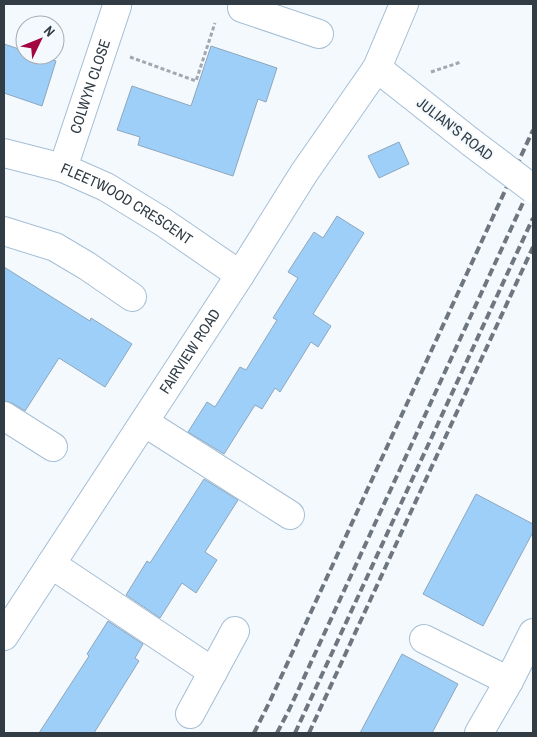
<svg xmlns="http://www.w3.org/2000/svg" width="537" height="737" font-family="'Archivo Narrow',sans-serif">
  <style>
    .building { fill: #9ecff9; stroke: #8da7bd }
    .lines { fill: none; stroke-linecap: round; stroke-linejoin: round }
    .minor-casing { stroke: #a4bed5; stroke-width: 30 }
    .path { stroke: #a1a8af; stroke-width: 3; stroke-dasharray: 4 2.5; stroke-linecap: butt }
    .minor { stroke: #fff; stroke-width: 28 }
    .rail { stroke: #6e777f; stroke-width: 4; stroke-dasharray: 8 4; stroke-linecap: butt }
    .minor-bridge-casing { stroke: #a4bed5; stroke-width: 30; stroke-linecap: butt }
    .minor-bridge { stroke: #fff; stroke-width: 28 }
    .labels { text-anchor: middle; stroke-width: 4; stroke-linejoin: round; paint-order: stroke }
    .street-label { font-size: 15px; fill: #313c45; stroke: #f4f9fe }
  </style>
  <rect width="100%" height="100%" fill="#f4f9fe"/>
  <!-- building -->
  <g class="building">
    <path d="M4 44 25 51V55H38L56 61 42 106 4 93Z"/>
    <path d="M211 46 277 68 266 102 258 99 233 176 138 145 140 137 117 130 132 86 191 106Z"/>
    <path d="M399 142 409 164 379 178 368 156Z"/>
    <path d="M337 216 364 233 313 314 331 326 318 347 311 342 280 392 275 388 262 409 255 405 224 454 188 432 207 402 215 407 240 367 246 370 277 320 273 318 298 278 288 272 314 232 323 238Z"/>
    <path d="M4 267 90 321 91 318 132 344 105 387 59 358 25 411 12 403 4 401Z"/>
    <path d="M204 479 238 500 205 552 217 560 196 593 182 583 160 618 126 595 147 561 150 563Z"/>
    <path d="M476 494 533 524V532L483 626 423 594Z"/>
    <path d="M108 621 143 644 135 658 139 661 94 733H39L89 656 87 654Z"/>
    <path d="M402 654 458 684 432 733H360Z"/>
  </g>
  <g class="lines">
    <!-- minor casing -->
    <g class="minor-casing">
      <g id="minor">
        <path d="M243 4 242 8 319 34"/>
        <path d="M377 68 472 143"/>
        <path id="s1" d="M4 153 63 168 106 187 163 222 240 275"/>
        <path id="s2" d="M63 168 117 6"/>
        <path d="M4 231 55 247 87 266 132 297"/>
        <path d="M4 416 53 447"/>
        <path d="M144 422 290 515"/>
        <path d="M51 564 213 672"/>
        <path id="s3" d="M4 636 240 275 304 173 377 68 404 4"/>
        <path d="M424 639 509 681"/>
        <path d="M190 714 235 631"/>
        <path d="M479 733 509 681 533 633"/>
      </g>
    </g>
    <!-- path -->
    <g class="path">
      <path d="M130 57 196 81 215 23"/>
      <path d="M431 72 461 62"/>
    </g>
    <!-- minor -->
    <use href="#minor" class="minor"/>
    <!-- rail -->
    <g class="rail">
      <path d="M254 733 270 701 533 130"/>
      <path d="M277 733 289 710 533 181"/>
      <path d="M295 733 533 218"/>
      <path d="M309 733 533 247"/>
    </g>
    <!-- minor-bridge casing -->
    <g class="minor-bridge-casing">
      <path id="minor-bridge" d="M472 143 533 189"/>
    </g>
    <!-- minor-bridge -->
    <use href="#minor-bridge" class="minor-bridge"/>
  </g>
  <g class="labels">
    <!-- street labels -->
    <g class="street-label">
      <text dy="5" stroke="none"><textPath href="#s2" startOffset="86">COLWYN CLOSE</textPath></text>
      <text transform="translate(455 129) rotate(38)" y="5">JULIAN'S ROAD</text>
      <text dy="5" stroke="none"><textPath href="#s1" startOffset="134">FLEETWOOD CRESCENT</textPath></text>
      <text dy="5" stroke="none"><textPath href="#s3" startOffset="340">FAIRVIEW ROAD</textPath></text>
    </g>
  </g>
  <!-- border -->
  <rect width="537" height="737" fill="none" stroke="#313c45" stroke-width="10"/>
  <!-- north arrow -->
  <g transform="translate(40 40) rotate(47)"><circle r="24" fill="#f4f9fe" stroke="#a6adb4"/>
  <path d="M0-4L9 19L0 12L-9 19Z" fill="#a20540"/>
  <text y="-8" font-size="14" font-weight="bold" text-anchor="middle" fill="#313c45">N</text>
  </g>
</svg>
